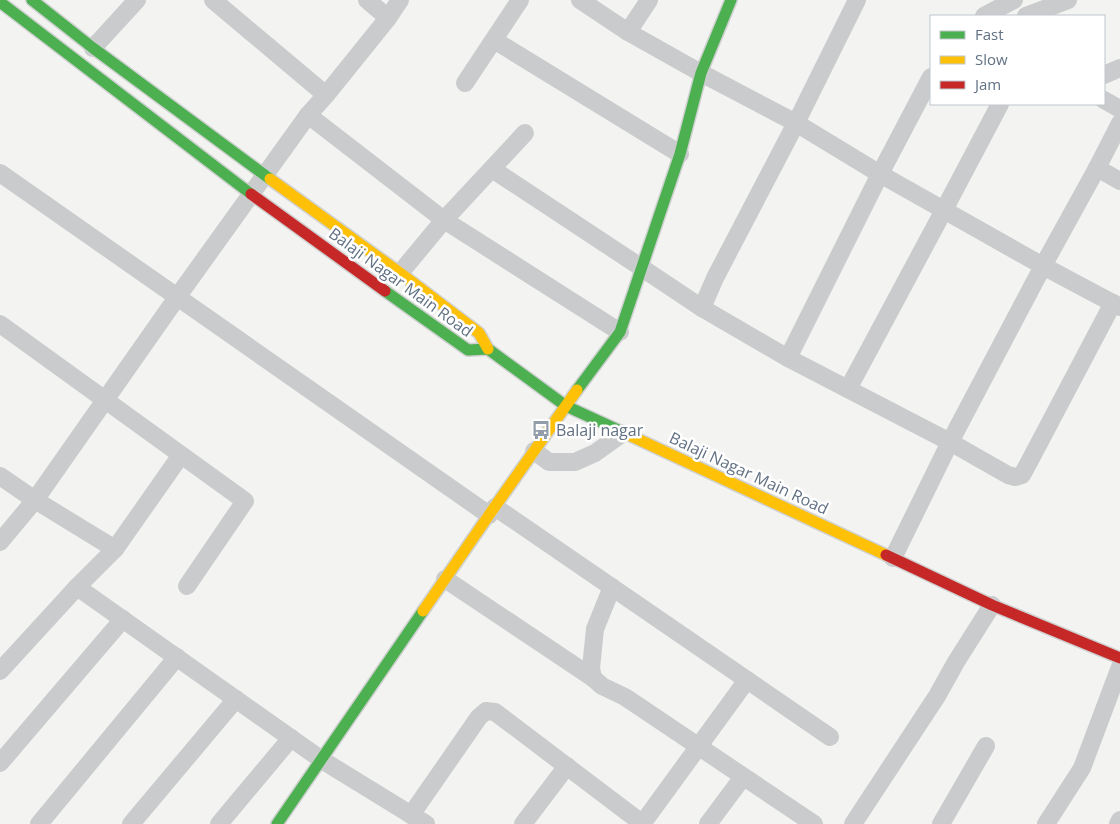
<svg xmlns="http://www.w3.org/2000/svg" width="1120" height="824" font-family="'Open Sans',sans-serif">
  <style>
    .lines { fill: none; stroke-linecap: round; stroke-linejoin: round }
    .fast-casing { stroke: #cfd1d1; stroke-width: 14 }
    .slow-casing { stroke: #cfd1d1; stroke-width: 14 }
    .jam-casing { stroke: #cfd1d1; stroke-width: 14 }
    .street { stroke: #cacbcc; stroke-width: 18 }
    .fast { stroke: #4caf50; stroke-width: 11 }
    .slow { stroke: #ffc107; stroke-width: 11 }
    .jam { stroke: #c62828; stroke-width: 11 }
    .labels { text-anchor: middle; stroke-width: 5; stroke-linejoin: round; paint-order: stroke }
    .street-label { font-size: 16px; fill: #617183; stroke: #fff }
    .poi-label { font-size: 16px; fill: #617183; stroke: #fff; text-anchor: start }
  </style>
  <rect width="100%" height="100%" fill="#f3f3f1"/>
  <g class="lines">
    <!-- fast casing -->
    <g class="fast-casing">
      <g id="fast">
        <path d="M32 0 93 48 270 179"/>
        <path d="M0 2 251 194"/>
        <path d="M385 291 468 350 488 349 566 406 629 435"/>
        <path d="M577 390 620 332 680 154 701 73 731 0"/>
        <path d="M277 824 423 611"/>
      </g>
    </g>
    <!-- slow casing -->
    <g class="slow-casing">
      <g id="slow">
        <path d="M270 179 400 273 479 333 488 349"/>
        <path d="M629 435 886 555"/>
        <path d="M423 611 489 515 577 390"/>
      </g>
    </g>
    <!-- jam casing -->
    <g class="jam-casing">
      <g id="jam">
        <path d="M251 194 385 291"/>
        <path d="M886 555 992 605 1120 658"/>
      </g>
    </g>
    <!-- street -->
    <g class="street">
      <path d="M213 0 326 95"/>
      <path d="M367 0 388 18"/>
      <path d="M857 0 796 123 880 174 1043 266 1120 307"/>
      <path d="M984 16 1014 0"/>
      <path d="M1026 16 1068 0"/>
      <path d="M628 32 649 0"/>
      <path d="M494 40 680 154"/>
      <path d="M93 48 137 0"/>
      <path d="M1104 75 1120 68"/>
      <path d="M465 83 520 0"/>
      <path d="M1104 100 1120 109"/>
      <path d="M308 115 444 220 620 332"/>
      <path d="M1097 168 1120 181"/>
      <path d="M492 169 642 268 702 308 715 278 796 123 701 73 628 32 580 0"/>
      <path d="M0 173 489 515"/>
      <path d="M400 273 444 220 525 133"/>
      <path d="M702 308 788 358 950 442 1008 475 1015 477 1022 475 1027 466 1113 303"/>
      <path d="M0 324 245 501 187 586"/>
      <path d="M788 358 880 174 931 77"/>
      <path d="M848 389 944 210 1000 104"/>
      <path d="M534 451 549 462H575L595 453 623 433"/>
      <path d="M0 476 35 500 115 549"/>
      <path d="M495 507 830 737"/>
      <path d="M0 542 35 500 178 296 308 115 326 95 388 18 400 0"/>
      <path d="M893 558 950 442 1043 266 1097 168 1120 123"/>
      <path d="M445 579 593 678"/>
      <path d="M77 587 322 760 426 824"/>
      <path d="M612 587 595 629 591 668 593 678 602 686 625 697 814 824"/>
      <path d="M0 671 77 587 115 549 181 455"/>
      <path d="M0 763 123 619"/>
      <path d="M411 815 479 717 486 711 495 712 643 824"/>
      <path d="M39 824 177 657"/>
      <path d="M131 824 236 699"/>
      <path d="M219 824 291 738"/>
      <path d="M523 824 567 766"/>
      <path d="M642 824 747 680"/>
      <path d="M708 824 743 777"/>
      <path d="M853 824 937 696 956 662 992 605"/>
      <path d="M941 824 986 746"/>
      <path d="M1046 824 1082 768 1120 667"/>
      <path d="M1118 824 1120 820"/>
    </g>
    <!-- fast -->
    <use href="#fast" class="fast"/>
    <!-- slow -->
    <use href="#slow" class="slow"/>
    <!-- jam -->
    <use href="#jam" class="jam"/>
  </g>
  <!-- icons -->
  <defs>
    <g id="bus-bare" transform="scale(1.5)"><path d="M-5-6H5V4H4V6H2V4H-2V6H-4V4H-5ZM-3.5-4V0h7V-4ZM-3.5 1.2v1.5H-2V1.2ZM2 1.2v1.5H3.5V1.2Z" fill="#949eaa" stroke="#fff" stroke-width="2.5" paint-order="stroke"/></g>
  </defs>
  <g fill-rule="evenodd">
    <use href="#bus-bare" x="541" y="430"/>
  </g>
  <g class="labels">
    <!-- street labels -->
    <g class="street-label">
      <text transform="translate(401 282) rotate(36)" y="6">Balaji Nagar Main Road</text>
      <text transform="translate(749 473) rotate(25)" y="6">Balaji Nagar Main Road</text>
    </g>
    <!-- poi labels -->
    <g class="poi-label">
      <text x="556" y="436">Balaji nagar</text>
    </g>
  </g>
  <!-- legend -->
  <rect x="930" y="15" width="175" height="90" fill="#ffffff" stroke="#c0c6cd"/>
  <rect x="940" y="31" width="25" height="8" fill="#4caf50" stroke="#c0c6cd"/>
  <text x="975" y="40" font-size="15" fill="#617183">Fast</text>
  <rect x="940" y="56" width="25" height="8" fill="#ffc107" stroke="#c0c6cd"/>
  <text x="975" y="65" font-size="15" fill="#617183">Slow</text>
  <rect x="940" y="81" width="25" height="8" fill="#c62828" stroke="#c0c6cd"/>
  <text x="975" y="90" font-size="15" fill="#617183">Jam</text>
</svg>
